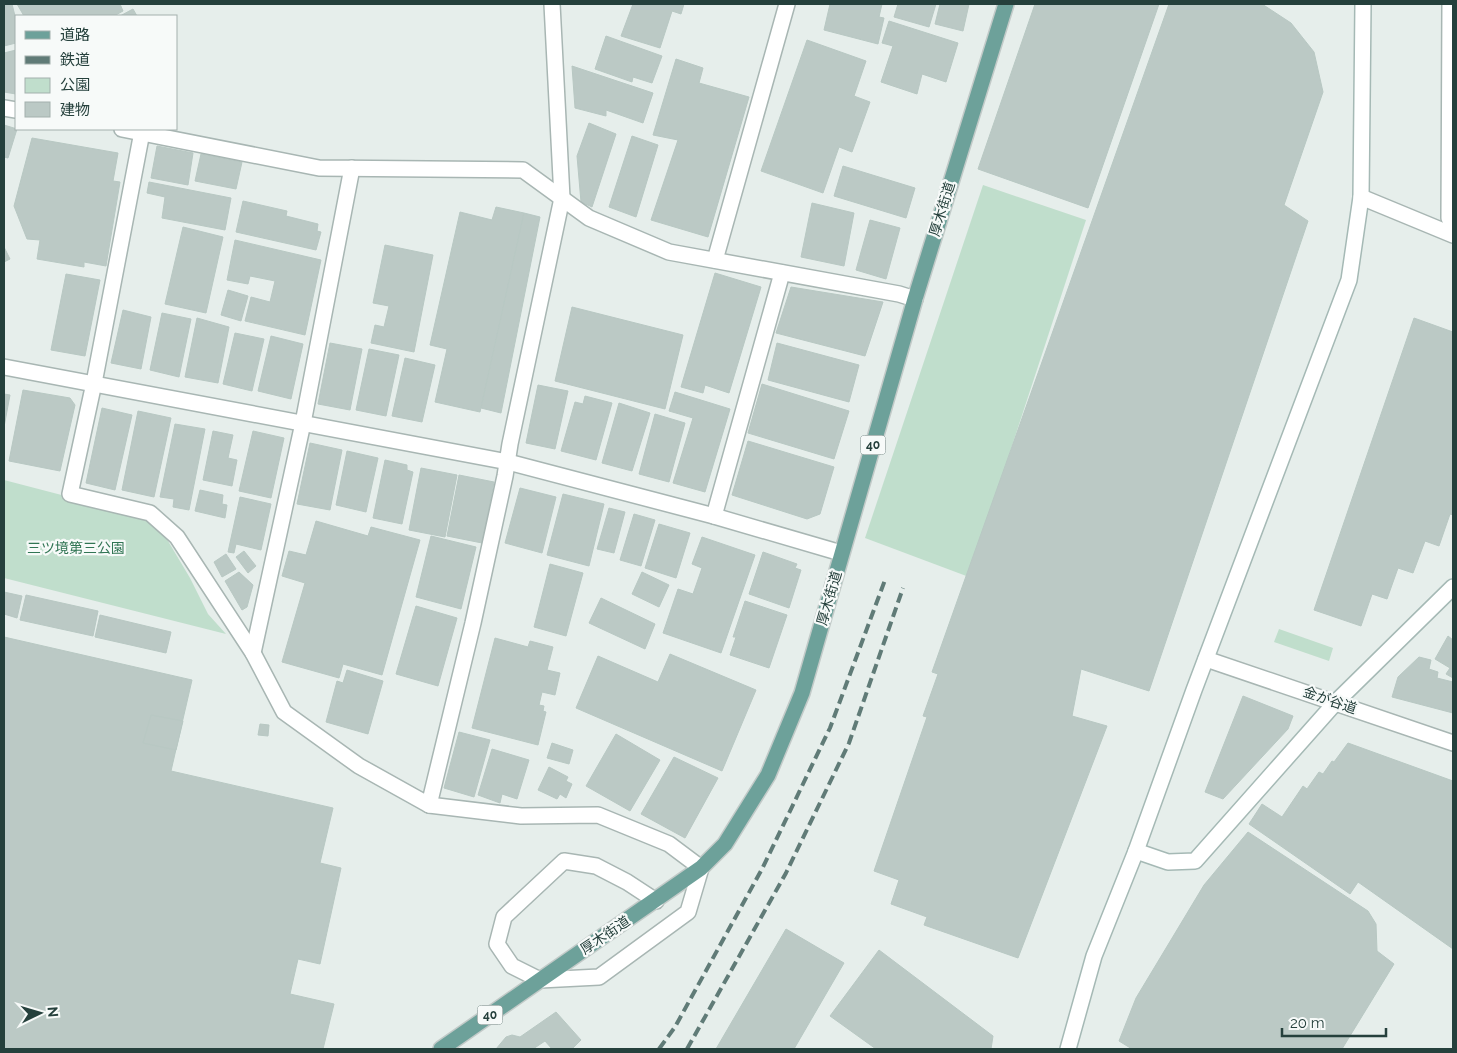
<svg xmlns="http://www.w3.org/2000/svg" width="1457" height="1053" font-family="Raleway,'Noto Sans JP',sans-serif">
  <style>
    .green { fill: #c0decc }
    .building { fill: #bbc9c5; stroke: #b8c8c3 }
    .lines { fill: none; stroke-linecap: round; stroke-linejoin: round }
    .lane-casing { stroke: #a8b6b3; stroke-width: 18 }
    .street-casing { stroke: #a8b6b3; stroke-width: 18 }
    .secondary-casing { stroke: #a5b9b5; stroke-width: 18 }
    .primary-casing { stroke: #c2cac8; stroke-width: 18 }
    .lane { stroke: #fff; stroke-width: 15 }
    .street { stroke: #fff; stroke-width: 15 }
    .secondary { stroke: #fff; stroke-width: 15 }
    .primary { stroke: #6da19a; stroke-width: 15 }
    .rail { stroke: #607b77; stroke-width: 4; stroke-dasharray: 10 5; stroke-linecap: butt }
    .labels { text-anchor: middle; stroke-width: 4.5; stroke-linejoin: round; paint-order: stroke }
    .shield { fill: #f7faf9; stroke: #647875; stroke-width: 1 }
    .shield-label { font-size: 12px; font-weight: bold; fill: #25403c }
    .street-label { font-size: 14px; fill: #25403c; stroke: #f7faf9 }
    .park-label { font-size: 14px; fill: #317554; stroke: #f7faf9 }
  </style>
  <rect width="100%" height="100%" fill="#e6eeeb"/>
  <!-- green -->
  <g class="green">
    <path d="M983 185 1086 220 969 577 865 538Z"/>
    <path d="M4 480 146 517 168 541 190 578 208 614 226 634 4 578Z"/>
    <path d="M1279 629 1333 648 1329 661 1274 642Z"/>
  </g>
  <!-- building -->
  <g class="building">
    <path d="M4 4H12L16 20V43L4 46Z"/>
    <path d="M17 4H120L123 11 114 16H24Z"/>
    <path d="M633 4H684L681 14 672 11 660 48 621 36Z"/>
    <path d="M830 4H882L879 17 884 18 878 44 824 30Z"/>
    <path d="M898 4H936L929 27 894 17Z"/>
    <path d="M940 4H969L963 31 935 24Z"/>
    <path d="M1035 4H1159L1088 208 978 169Z"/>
    <path d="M1169 4H1262L1291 23 1314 52 1323 92 1284 205 1308 221 1149 691 1081 669 1072 716 1107 726 1018 958 924 925 927 917 891 904 899 880 874 871 927 717 923 716 938 674 932 672Z"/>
    <path d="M133 9 137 16H120Z"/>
    <path d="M889 21 958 43 946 82 922 74 917 94 881 82 893 46 882 43Z"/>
    <path d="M606 36 662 56 652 83 633 77 632 82 595 69Z"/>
    <path d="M807 40 866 61 854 96 870 102 852 152 839 147 823 193 761 171Z"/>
    <path d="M16 50V94L4 92V53Z"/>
    <path d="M676 59 703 68 699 83 749 97 708 237 651 220 678 140 653 135Z"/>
    <path d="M572 66 653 93 643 123 606 110V116L575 108Z"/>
    <path d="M589 123 616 134 592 207 581 202 577 156Z"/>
    <path d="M4 125 17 129 8 158 4 157Z"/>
    <path d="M632 136 658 145 636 217 609 207Z"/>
    <path d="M32 138 118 153 113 181 120 182 106 266 84 262V267L37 259 40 240 27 239 14 206Z"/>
    <path d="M157 146 193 153 188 185 151 178Z"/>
    <path d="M201 154 242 162 236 189 195 181Z"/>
    <path d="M843 166 915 188 906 218 834 196Z"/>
    <path d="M149 182 231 198 225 230 162 218 165 197 147 193Z"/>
    <path d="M243 201 287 211 286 216 318 224 317 231 321 232 316 250 236 232Z"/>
    <path d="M812 203 854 213 844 266 801 257Z"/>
    <path d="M496 207 524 213 480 412 435 402 447 349 430 345 460 212 492 220Z"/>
    <path d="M524 213 540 217 501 413 481 408Z"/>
    <path d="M870 220 900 228 886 279 856 270Z"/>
    <path d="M183 227 223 237 206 313 165 304Z"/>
    <path d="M235 240 321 260 305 335 245 321 251 297 270 302 275 281 250 276 248 284 227 280Z"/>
    <path d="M385 245 433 255 414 352 371 343 375 325 384 327 389 306 373 303Z"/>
    <path d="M4 247 10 259 4 262Z"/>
    <path d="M715 273 761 287 729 393 705 385 703 393 681 387Z"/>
    <path d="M66 274 100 280 85 356 51 350Z"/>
    <path d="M791 287 883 302 865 356 776 333Z"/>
    <path d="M228 290 248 296 241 321 221 315Z"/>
    <path d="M572 307 683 335 665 409 555 381Z"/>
    <path d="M123 310 151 317 141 369 111 363Z"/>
    <path d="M162 313 191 319 179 377 150 370Z"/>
    <path d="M197 318 229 327 218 383 185 377Z"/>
    <path d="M1414 318 1453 332V515L1450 514 1439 546 1425 541 1413 573 1398 568 1387 599 1372 594 1361 626 1314 610Z"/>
    <path d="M235 333 264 339 252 391 223 384Z"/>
    <path d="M271 336 303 344 291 399 258 391Z"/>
    <path d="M330 343 362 349 350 410 318 404Z"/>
    <path d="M777 343 859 365 849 402 768 380Z"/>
    <path d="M369 349 399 355 386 416 356 410Z"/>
    <path d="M405 358 435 365 422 422 392 416Z"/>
    <path d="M762 384 849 411 834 459 748 433Z"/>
    <path d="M538 385 568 391 555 449 526 443Z"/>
    <path d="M23 390 70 398 75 405 60 471 9 461Z"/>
    <path d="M675 392 730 409 705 492 673 483 693 418 669 411Z"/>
    <path d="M4 394 10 395 4 427Z"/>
    <path d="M585 396 612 403 596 460 561 451 575 402 583 404Z"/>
    <path d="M619 403 650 413 632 471 602 463Z"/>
    <path d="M102 408 132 415 115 490 86 483Z"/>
    <path d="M138 411 171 418 154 497 122 490Z"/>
    <path d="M655 414 685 423 669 482 639 474Z"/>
    <path d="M175 424 205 429 189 510 173 507 174 499 160 497Z"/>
    <path d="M213 431 233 435 228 458 237 460 232 486 203 480Z"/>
    <path d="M253 431 284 438 271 498 239 491Z"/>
    <path d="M748 441 834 467 820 514 807 519 732 495Z"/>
    <path d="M310 443 342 450 330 510 297 504Z"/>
    <path d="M347 451 378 458 366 512 336 505Z"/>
    <path d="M385 460 407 465V470L413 472 402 524 373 518Z"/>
    <path d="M421 468 457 475 445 537 409 530Z"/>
    <path d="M459 475 494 482 482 543 447 536Z"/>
    <path d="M520 488 556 497 542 553 505 543Z"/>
    <path d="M200 490 223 495 222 504 227 505 225 518 195 511Z"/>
    <path d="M563 494 604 504 589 566 547 555Z"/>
    <path d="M240 497 271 504 261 550 236 544 234 553 228 552Z"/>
    <path d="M609 508 625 512 614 553 597 549Z"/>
    <path d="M634 514 655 520 641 566 620 560Z"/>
    <path d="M316 521 368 536 371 527 420 540 382 675 343 664 339 678 282 662 305 583 282 576 289 551 306 555Z"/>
    <path d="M659 524 690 533 676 578 645 568Z"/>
    <path d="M431 536 476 547 461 609 416 597Z"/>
    <path d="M702 537 755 555 721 653 663 633 678 589 693 594 702 568 692 564Z"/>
    <path d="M244 551 256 566 248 573 236 557Z"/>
    <path d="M763 552 797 564 795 568 801 570 789 608 749 594Z"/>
    <path d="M226 554 236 569 222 577 214 562Z"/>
    <path d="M550 564 583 573 566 636 534 627Z"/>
    <path d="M239 572 253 585 247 607 242 610 225 581Z"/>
    <path d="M642 572 669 585 659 607 632 594Z"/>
    <path d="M4 592 22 596 17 618 4 614Z"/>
    <path d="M26 595 98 611 93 636 20 620Z"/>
    <path d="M601 598 655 624 645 649 589 623Z"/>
    <path d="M745 601 787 615 769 668 730 655 736 637H733Z"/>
    <path d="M416 606 457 618 438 686 396 674Z"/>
    <path d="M100 615 171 632 166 653 95 637Z"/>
    <path d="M1448 636 1453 640V678L1446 674 1450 668 1435 659Z"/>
    <path d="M4 637 192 680 171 771 333 808 320 863 341 868 320 964 298 959 290 994 334 1004 323 1049H4Z"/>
    <path d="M495 638 528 647 530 641 553 647 547 670 560 673 555 695 542 692 539 705 544 706 543 711 546 712 538 745 472 728Z"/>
    <path d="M670 654 756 690 722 771 576 708 598 656 658 682Z"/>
    <path d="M1419 657 1431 660 1429 669 1438 672 1437 678 1453 682V713L1392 697 1398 677Z"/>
    <path d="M347 670 383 681 368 734 326 722 337 681 343 683Z"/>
    <path d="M1243 696 1293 716 1288 729 1223 799 1205 792Z"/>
    <path d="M151 715 183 721 176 750 143 743Z"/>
    <path d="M260 724 269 725 268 736 258 735Z"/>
    <path d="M459 732 490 740 474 797 444 788Z"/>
    <path d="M616 734 660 760 630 811 586 786Z"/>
    <path d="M552 743 573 750 569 764 547 758Z"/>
    <path d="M1348 743 1453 781V949L1358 882 1350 894 1249 824 1262 804 1282 817 1303 786 1307 789 1319 772 1323 774 1332 761 1334 762Z"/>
    <path d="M492 749 529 760 517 799 502 794 500 803 478 795Z"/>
    <path d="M674 757 718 778 685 838 641 814Z"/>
    <path d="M549 767 568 777 566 781 572 784 566 798 560 794 557 799 538 790Z"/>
    <path d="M1248 832 1368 911 1376 924 1377 951 1394 964 1342 1049H1132L1119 1041 1136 998 1204 885Z"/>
    <path d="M786 929 844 963 794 1049H716Z"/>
    <path d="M879 950 993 1036 991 1049H876L830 1016Z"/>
    <path d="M556 1012 581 1040 572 1049H552L545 1041 533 1049H496L506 1037 512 1035 520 1037Z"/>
  </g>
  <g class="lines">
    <!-- lane casing -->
    <g class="lane-casing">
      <g id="lane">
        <path d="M1450 4 1449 218 1453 227"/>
        <path d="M1361 197 1453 235"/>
        <path d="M714 516 782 273"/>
        <path d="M656 901 627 882 596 866 564 861 504 917 497 944 512 966 540 980 599 977 688 912 701 868"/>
      </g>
    </g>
    <!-- street casing -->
    <g class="street-casing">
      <g id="street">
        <path d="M4 108 16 110"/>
        <path d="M122 129 319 168 523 170 589 218 669 252 899 294 915 299"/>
        <path d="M142 132 94 383 70 494 150 513 177 537 253 653 284 712 359 766 429 805 521 816 598 815 669 844 701 868"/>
        <path d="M715 260 787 4"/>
        <path d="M4 367 508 462 714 516 841 553"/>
        <path d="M253 653 303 423 352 168"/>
        <path d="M1206 659 1453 743"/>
        <path d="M429 805 473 623 505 476 510 444 562 198 552 4"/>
      </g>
    </g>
    <!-- secondary casing -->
    <g class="secondary-casing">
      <g id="secondary">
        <path d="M1136 851 1168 862 1195 861 1336 702 1453 587"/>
        <path d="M1068 1049 1094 956 1136 851 1194 690 1349 280 1361 197 1363 4"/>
      </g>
    </g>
    <!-- primary casing -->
    <g class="primary-casing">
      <path id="primary" d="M441 1049 701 868 725 844 768 775 802 693 915 299 1006 4"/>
    </g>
    <!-- lane -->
    <use href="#lane" class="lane"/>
    <!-- street -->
    <use href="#street" class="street"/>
    <!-- secondary -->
    <use href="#secondary" class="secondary"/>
    <!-- primary -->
    <use href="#primary" class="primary"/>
    <!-- rail -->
    <g class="rail">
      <path d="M659 1049 675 1027 762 869 830 728 885 580"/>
      <path d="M687 1049 786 873 849 743 903 588"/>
    </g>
  </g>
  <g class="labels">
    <!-- shield labels -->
    <g class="shield">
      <rect x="860.5" y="435.5" width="25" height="19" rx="4"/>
      <rect x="477.5" y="1005.5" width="25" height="19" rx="4"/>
    </g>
    <g class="shield-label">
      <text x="873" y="449">40</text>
      <text x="490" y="1019">40</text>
    </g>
    <!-- street labels -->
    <g class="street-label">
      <text transform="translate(942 209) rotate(-73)" y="5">厚木街道</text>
      <text transform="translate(829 598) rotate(-74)" y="5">厚木街道</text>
      <text transform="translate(1330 700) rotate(19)" y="5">金が谷道</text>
      <text transform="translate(605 935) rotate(-34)" y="5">厚木街道</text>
    </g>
    <!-- park labels -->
    <g class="park-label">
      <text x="76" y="553">三ツ境第三公園</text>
    </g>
  </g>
  <!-- border -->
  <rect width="1457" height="1053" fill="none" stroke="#25403c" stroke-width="10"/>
  <!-- legend -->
  <rect x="15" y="15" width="162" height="115" fill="#f7faf9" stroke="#a3b0ad"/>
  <rect x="25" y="31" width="25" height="8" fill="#6da19a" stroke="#a3b0ad"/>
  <text x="60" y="40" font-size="15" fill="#25403c">道路</text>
  <rect x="25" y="56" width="25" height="8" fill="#607b77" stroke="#a3b0ad"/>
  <text x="60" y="65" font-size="15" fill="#25403c">鉄道</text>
  <rect x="25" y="78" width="25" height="15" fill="#c0decc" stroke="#a3b0ad"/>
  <text x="60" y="90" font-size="15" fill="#25403c">公園</text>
  <rect x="25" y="102" width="25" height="15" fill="#bbc9c5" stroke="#a3b0ad"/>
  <text x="60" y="115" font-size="15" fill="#25403c">建物</text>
  <!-- north arrow -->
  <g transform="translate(40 1013) rotate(85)" stroke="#f7faf9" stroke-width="4" paint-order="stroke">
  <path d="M0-4L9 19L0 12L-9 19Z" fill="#25403c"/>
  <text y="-8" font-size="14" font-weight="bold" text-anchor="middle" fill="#25403c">N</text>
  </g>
  <!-- scale -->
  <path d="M1282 1028v8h104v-8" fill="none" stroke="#25403c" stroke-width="2.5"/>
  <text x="1290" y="1028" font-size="15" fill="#25403c" stroke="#f7faf9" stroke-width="4" paint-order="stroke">20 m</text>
</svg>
